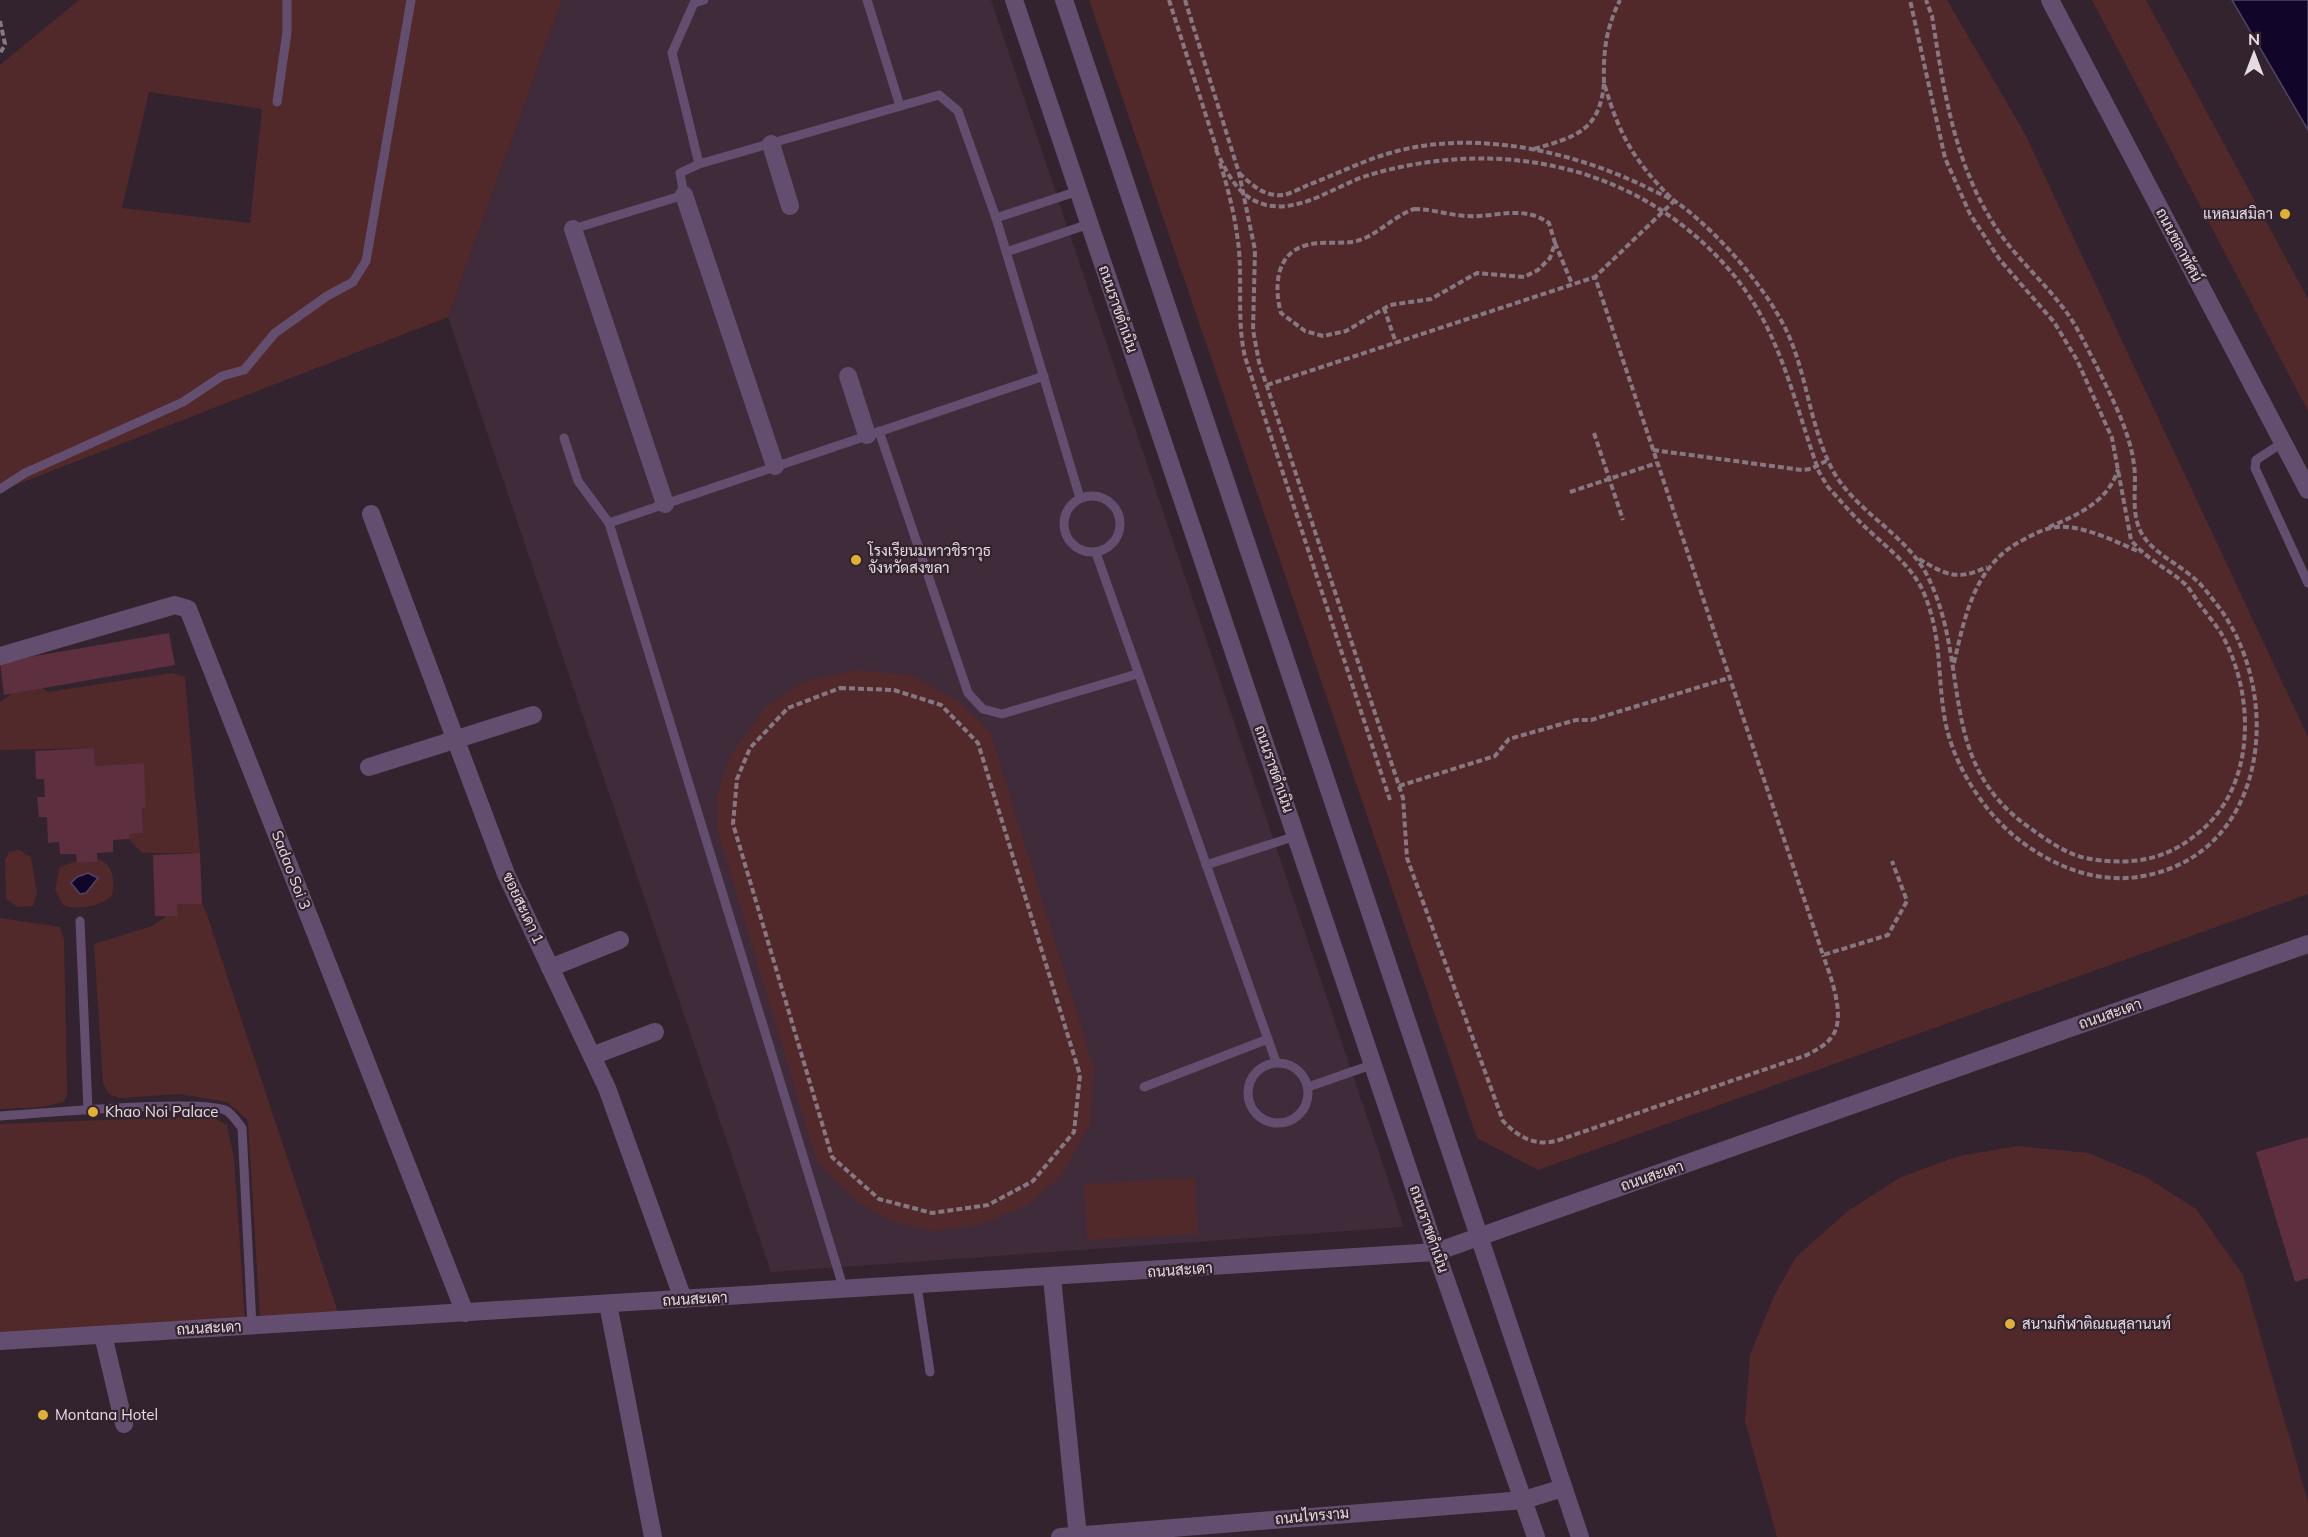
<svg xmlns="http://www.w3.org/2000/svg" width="2308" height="1537" font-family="Mulish,Sarabun,sans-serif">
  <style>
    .built { fill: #402b3a }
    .green { fill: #52292a; fill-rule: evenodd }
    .water { fill: #110629; stroke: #514660; stroke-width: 1.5 }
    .building { fill: #5d2f3f }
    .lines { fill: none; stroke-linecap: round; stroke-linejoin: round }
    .path { stroke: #867882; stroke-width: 4; stroke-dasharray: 6 3; stroke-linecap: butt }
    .service { stroke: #644e6f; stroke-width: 9 }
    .minor { stroke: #644e6f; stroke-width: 18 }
    .tertiary { stroke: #644e6f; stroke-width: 18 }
    .poi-dot { fill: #e0b034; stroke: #33232e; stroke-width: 2 }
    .labels { text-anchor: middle; stroke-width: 4.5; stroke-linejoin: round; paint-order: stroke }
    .poi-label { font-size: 15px; fill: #e5dbe2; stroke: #33232e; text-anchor: start }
    .street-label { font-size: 15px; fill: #e5dbe2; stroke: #33232e }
  </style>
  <rect width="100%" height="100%" fill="#33232e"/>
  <!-- built -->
  <path class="built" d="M562 0H991L1404 1227 771 1272 448 317Z"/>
  <!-- green -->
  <g class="green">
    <path d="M79 0H562L448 317 0 491V65ZM149 92 262 109 250 223 122 208Z"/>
    <path d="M1089 0H1947L2025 134 2308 737V894L1538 1170 1477 1138Z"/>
    <path d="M2092 0H2146L2308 299V411Z"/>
    <path d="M857 670 911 675 959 702 990 732 1094 1068 1090 1124 1061 1176 1026 1206 977 1225 935 1231 894 1222 857 1201 817 1162 717 828V796L730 756 766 707 803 682Z"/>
    <path d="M172 673 185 677 200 853H142L129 839 130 834 143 833 142 808 146 807 143 763 95 766 94 748 0 750V702L13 693 43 688 48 692Z"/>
    <path d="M19 850 31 857 37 893 33 906 18 907 6 899 5 860 9 852Z"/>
    <path d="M97 859C114 864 115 880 112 896 100 906 78 911 63 905L55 889 60 867 77 861V863L96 862Z"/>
    <path d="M177 904H202L206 912 338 1312 260 1319 248 1120 227 1102 180 1094 119 1098 109 1094 103 1083 94 944 152 926 167 916H178Z"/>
    <path d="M0 918 60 927 64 939 67 1087V1096L63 1102 42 1107 0 1109Z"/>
    <path d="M211 1116 227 1125 234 1158 245 1320 0 1340V1124Z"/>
    <path d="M2018 1146 2088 1153 2146 1177 2196 1209 2243 1275 2308 1502V1537H1777L1745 1421 1750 1355 1775 1294 1796 1257 1848 1211 1901 1177 1959 1156Z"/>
    <path d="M1195 1178 1198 1234 1087 1240 1084 1184Z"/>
  </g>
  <!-- water -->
  <g class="water">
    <path d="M2232 0H2308V130Z"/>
    <path d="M88 873 98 878 86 893 80 894 71 883 77 877Z"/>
  </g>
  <!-- building -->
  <g class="building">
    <path d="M169 633 175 665 4 695 0 662Z"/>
    <path d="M94 748 95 766 144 763 146 808H142L143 833 130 834 129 839 113 840V852L97 853V862L77 863 76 854H60L59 842 48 843 47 817H39L37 797H45L44 779H36L35 751Z"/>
    <path d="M200 853 202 904H177L178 916H155L153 855Z"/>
    <path d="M2308 1137V1278L2295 1282 2256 1152Z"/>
  </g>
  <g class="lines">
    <!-- path -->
    <g class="path">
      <path d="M1169 0 1217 150"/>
      <path d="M1185 0 1239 173 1255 250 1253 330 1259 362 1403 798 1407 858 1503 1121C1518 1137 1534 1146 1556 1141L1807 1055C1817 1049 1827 1045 1833 1035 1846 1015 1830 975 1823 955"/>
      <path d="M0 21 5 44 0 54"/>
      <path d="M1604 83C1603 52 1606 28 1620 0"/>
      <path d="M1534 149C1575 137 1600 131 1604 83 1620 137 1634 161 1674 201L1595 277"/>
      <path d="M1216 150C1227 173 1238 198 1266 205 1302 213 1336 185 1369 175 1501 136 1641 165 1732 273 1781 331 1794 403 1819 472L1828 487C1839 499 1849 511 1860 522 1881 543 1910 563 1923 591 1942 635 1937 670 1944 714 1950 758 1979 806 2013 835 2049 865 2096 885 2143 876 2267 854 2284 699 2221 610 2213 600 2205 588 2196 580 2178 563 2148 551 2139 528 2131 507 2137 486 2134 465 2130 431 2110 394 2095 363 2086 346 2076 324 2064 309 2040 277 2010 253 1990 218 1953 157 1943 85 1932 16L1926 0"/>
      <path d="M1220 163C1229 191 1236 221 1239 250 1242 286 1237 322 1245 357L1390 800"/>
      <path d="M1239 173C1252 185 1264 197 1284 195 1292 193 1301 188 1308 185 1335 175 1362 161 1390 153 1472 129 1568 150 1644 186 1657 193 1672 198 1683 207 1721 236 1768 290 1788 334 1807 376 1810 425 1831 467 1853 511 1906 533 1928 577 1972 667 1935 762 2030 828 2048 841 2069 856 2091 859 2136 866 2170 859 2204 828 2257 780 2254 691 2221 633 2215 624 2207 614 2200 605 2195 598 2191 590 2185 584 2167 568 2146 559 2131 540L2112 438 2077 360 2054 322 2000 260 1970 214 1945 158 1910 0"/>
      <path d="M1414 209C1433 209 1448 215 1466 216 1497 218 1521 204 1549 223L1555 243 1550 258 1538 270 1524 277 1477 273 1431 299 1390 305 1346 331 1323 336 1305 331 1281 313C1274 288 1275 253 1307 245 1325 240 1345 246 1363 239 1381 231 1395 216 1414 209Z"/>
      <path d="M1555 243 1572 284"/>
      <path d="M1384 308 1396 343"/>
      <path d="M1267 385 1595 277 1823 955 1888 935 1907 901 1892 861"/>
      <path d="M1594 433 1623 520"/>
      <path d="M1653 450 1802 470 1811 469 1828 460"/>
      <path d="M1570 492 1657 463"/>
      <path d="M2049 527C2078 515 2109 501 2118 469"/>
      <path d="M1919 559C1946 575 1957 581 1987 567"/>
      <path d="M1954 663C1965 615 1975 564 2023 540 2034 534 2045 528 2057 527 2084 525 2116 542 2140 552"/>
      <path d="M840 688 894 690 941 705 978 743 1080 1075 1074 1132 1033 1181 988 1205 932 1213 879 1199 832 1157 733 824 737 779 750 748 788 708Z"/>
      <path d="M1399 786 1495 756 1509 739 1576 720H1591L1729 678"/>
    </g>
    <!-- service -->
    <g class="service">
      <path d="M867 0 900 106"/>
      <path d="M277 102 287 32V0"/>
      <path d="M699 164 672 53 694 3 704 0"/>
      <path d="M996 218 1078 191"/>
      <path d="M573 229 684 195 680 173 699 164 939 95 958 111 996 218 1080 498"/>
      <path d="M1006 252 1089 224"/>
      <path d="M879 431 968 693 983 709 1002 714 1137 674"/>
      <path d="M564 438 578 481 609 523 844 1290"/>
      <path d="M2282 443 2256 460 2255 468 2308 583"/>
      <path d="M0 489 25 473 183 402 222 376 244 370 275 333 327 296 353 282 366 261 411 0"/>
      <circle cx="1092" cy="524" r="28"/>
      <path d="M609 523 1044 376"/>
      <path d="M1096 553 1276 1062"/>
      <path d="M1206 865 1296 836"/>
      <path d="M80 921 88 1110"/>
      <circle cx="1278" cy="1093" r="30"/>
      <path d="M1144 1087 1268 1039"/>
      <path d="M1308 1087 1374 1064"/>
      <path d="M0 1116C34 1114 206 1098 227 1111 233 1115 238 1123 242 1128L252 1326"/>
      <path d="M917 1286 930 1372"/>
    </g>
    <!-- minor -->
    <g class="minor">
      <path d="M771 144 790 206"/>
      <path d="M684 195 775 466"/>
      <path d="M573 229 665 504"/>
      <path d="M848 376 867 435"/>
      <path d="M371 514 506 874 607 1088 683 1299"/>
      <path d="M0 656 175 605 188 609 465 1313"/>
      <path d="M369 767 533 715"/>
      <path d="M550 968 620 940"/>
      <path d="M592 1056 655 1032"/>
      <path d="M1052 1278 1078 1537"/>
      <path d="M608 1304 653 1537"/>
      <path d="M103 1335 124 1424"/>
    </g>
    <!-- tertiary -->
    <g class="tertiary">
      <path d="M1014 0 1436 1252 1536 1537"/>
      <path d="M1064 0 1580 1537"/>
      <path d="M2050 0 2308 490"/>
      <path d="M0 1341 1436 1252 2308 944"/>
      <path d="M1060 1537 1524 1500 1563 1488"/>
    </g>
  </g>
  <!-- markers -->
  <g class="poi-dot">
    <circle cx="2285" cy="214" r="6"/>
    <circle cx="856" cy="560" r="6"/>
    <circle cx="93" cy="1112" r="6"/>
    <circle cx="2010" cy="1324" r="6"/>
    <circle cx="43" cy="1415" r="6"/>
  </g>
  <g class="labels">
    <!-- poi labels -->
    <g class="poi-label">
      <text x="2273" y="219" text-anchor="end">แหลมสมิลา</text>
      <text x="868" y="556">โรงเรียนมหาวชิราวุธ<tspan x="868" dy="17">จังหวัดสงขลา</tspan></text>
      <text x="105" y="1117">Khao Noi Palace</text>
      <text x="2022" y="1329">สนามกีฬาติณณสูลานนท์</text>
      <text x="55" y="1420">Montana Hotel</text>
    </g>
    <!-- street labels -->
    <g class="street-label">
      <text transform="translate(2179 245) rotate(62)" y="5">ถนนชลาทัศน์</text>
      <text transform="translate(1118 309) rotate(71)" y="5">ถนนราชดำเนิน</text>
      <text transform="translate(1274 769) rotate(71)" y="5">ถนนราชดำเนิน</text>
      <text transform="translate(291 870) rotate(69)" y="5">Sadao Soi 3</text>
      <text transform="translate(523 908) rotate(65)" y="5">ซอยสะเดา 1</text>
      <text transform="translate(2110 1014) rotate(-19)" y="5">ถนนสะเดา</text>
      <text transform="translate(1652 1176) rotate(-19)" y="5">ถนนสะเดา</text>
      <text transform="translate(1429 1229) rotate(71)" y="5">ถนนราชดำเนิน</text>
      <text transform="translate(1180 1270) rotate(-4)" y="5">ถนนสะเดา</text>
      <text transform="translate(695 1299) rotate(-3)" y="5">ถนนสะเดา</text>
      <text transform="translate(209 1328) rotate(-3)" y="5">ถนนสะเดา</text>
      <text transform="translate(1312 1516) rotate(-5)" y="5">ถนนไทรงาม</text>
    </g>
  </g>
  <!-- north arrow -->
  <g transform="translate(2254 54)" stroke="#33232e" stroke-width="4.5" paint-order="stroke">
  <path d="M0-4.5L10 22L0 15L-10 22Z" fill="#e5dbe2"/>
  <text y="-9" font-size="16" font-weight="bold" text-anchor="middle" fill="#e5dbe2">N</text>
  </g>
</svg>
